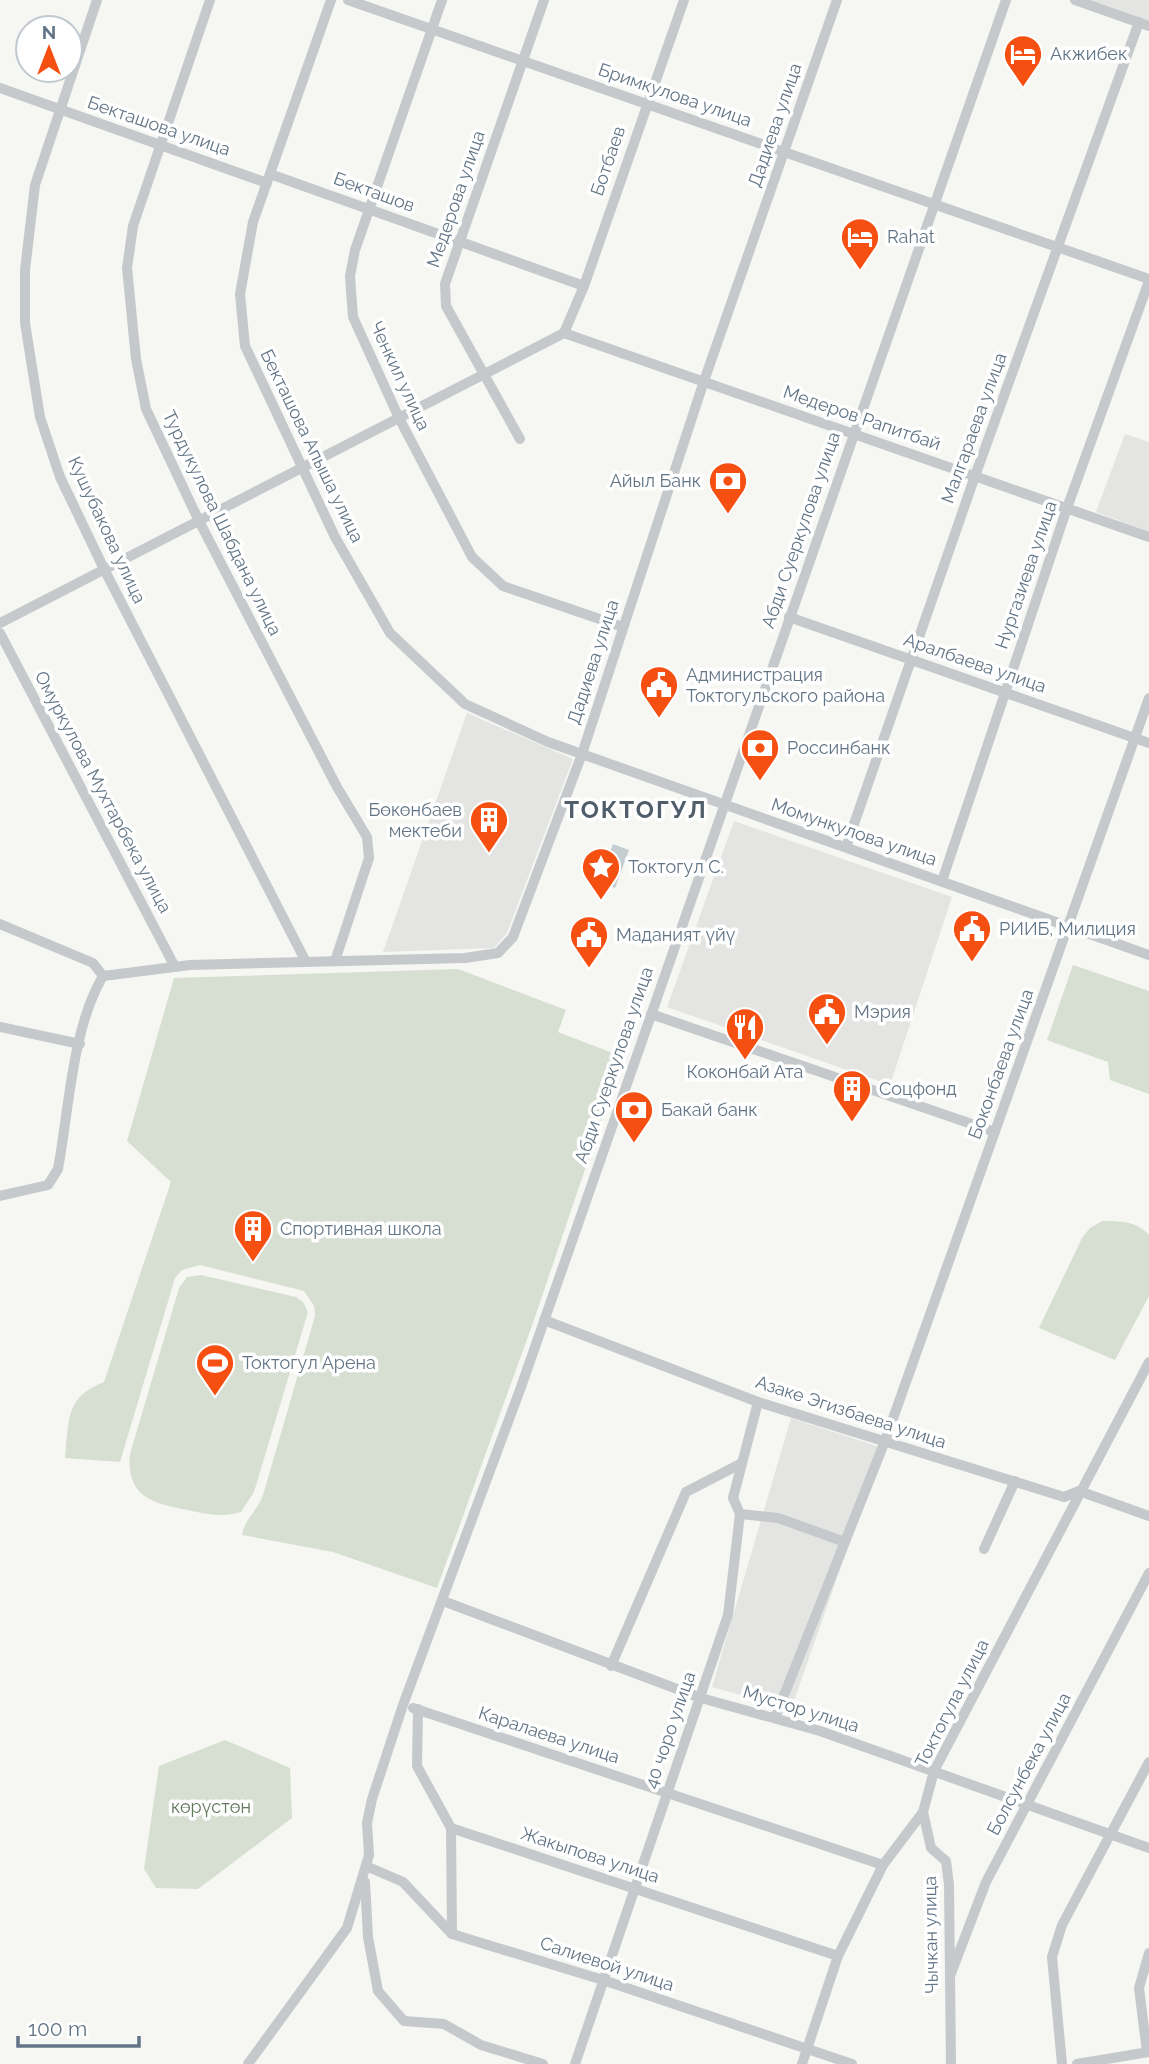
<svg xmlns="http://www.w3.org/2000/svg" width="1149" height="2064" font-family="Raleway,sans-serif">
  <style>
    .built { fill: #e4e5e3 }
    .green { fill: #d6dfd2 }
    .water { fill: #c3cdd2 }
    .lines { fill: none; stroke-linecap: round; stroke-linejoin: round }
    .minor { stroke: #c5c9cc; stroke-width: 10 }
    .labels { text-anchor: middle; stroke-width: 7; stroke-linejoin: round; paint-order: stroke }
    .poi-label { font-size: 18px; fill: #627586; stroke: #fff; text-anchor: start }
    .street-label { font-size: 18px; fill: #627586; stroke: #fff }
    .park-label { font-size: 18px; fill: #62785d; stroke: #fff }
    .district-label { font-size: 24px; font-weight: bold; letter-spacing: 2px; fill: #505e6b; stroke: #fff }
  </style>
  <rect width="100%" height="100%" fill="#f6f6f2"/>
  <!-- built -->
  <g class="built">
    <path d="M1089 0H1149V21Z"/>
    <path d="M1125 434 1149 442V532L1096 512Z"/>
    <path d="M467 713 573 759 507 933 494 948 383 952Z"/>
    <path d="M734 821 952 897 890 1085 667 1007Z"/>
    <path d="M791 1418 883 1448 791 1709 712 1687Z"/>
  </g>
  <!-- green -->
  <g class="green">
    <path d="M1073 965 1149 991V1094L1110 1080 1108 1062 1047 1040Z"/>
    <path d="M458 969 566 1010 558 1032 623 1057 534 1320 437 1588 333 1552 242 1535C245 1518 257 1512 263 1495L315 1316 314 1306 304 1291 200 1265 182 1270 175 1278 120 1462 65 1458C69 1419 65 1397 104 1382L171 1182 127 1141 174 978Z"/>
    <path d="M1102 1221C1121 1221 1136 1221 1149 1235V1296L1115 1360 1039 1328 1082 1238 1090 1228Z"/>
    <path d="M201 1275 296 1297 303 1302 308 1312 254 1492 241 1512C222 1518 206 1514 187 1510 152 1503 126 1497 130 1454L179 1288 187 1277Z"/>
    <path d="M225 1740 290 1768 292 1818 198 1889 156 1888 144 1869 159 1766Z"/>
  </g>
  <!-- water -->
  <path class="water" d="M613 844 629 850 615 888 599 882Z"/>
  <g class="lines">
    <!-- minor -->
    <g class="minor">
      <path d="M97 0 35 185 25 270V323L40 417 60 477 104 569 306 962"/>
      <path d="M210 0 133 226 127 268 136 359 146 409 199 521 337 787 367 837 369 858 335 961"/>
      <path d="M331 0 253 222 240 294 245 346 335 537 390 633 465 704 548 742 1149 955"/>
      <path d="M348 0 1149 279"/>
      <path d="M442 0 355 250 350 276 353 317 399 418 472 557 503 586 623 627"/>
      <path d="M1075 0 1149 26"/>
      <path d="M0 88 267 183"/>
      <path d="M270 174 584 286"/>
      <path d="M564 333 1149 537"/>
      <path d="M564 333 584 286 684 0"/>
      <path d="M520 439 446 306 445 284 544 0"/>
      <path d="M789 617 1149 743"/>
      <path d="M0 623 564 333"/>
      <path d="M0 633 175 967"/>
      <path d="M846 847 975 476 1139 22"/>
      <path d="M942 881 1067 508 1149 281"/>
      <path d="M0 924 93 963 103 976"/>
      <path d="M103 976 190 965 465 958 498 953 513 937 582 754 704 381 837 0"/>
      <path d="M651 1014 995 1132"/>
      <path d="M0 1027 80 1044"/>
      <path d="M0 1196 48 1185 58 1169C69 1110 72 1028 103 976"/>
      <path d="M544 1320 758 1402 1064 1497 1079 1491 1149 1516"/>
      <path d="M740 1514 778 1518 845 1542"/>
      <path d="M984 1549 1015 1481"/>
      <path d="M443 1601 701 1698 820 1731 1149 1848"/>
      <path d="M611 1666 686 1492 742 1463"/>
      <path d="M413 1708 883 1865"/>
      <path d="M418 1709 417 1766 451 1828 838 1956"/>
      <path d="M775 1718 885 1441 1149 698"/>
      <path d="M923 1812 931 1848 946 1861 949 1885 951 2064"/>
      <path d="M451 1828 452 1934 603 1980 852 2064"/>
      <path d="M366 1866 403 1882 452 1934"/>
      <path d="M365 1882 368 1937 378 1991 404 2021 444 2024 481 2045 543 2064"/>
      <path d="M950 1976 986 1882 1149 1573"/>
      <path d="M1147 2052 1139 1988 1149 1953"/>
      <path d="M248 2064 347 1928 369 1855 367 1823 372 1799 403 1705 521 1387 1006 0"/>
      <path d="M575 2064 728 1615 740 1514 733 1498 758 1402"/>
      <path d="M802 2064 838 1956 883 1865 923 1812 934 1771 1149 1362"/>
      <path d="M1062 2064 1052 1957 1062 1925 1149 1762"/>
      <path d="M1077 2064 1149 2052"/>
    </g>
  </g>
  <!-- icons -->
  <defs>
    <g id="hotel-pin" transform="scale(2.0125)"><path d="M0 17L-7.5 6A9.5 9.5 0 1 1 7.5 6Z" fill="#f64f12" stroke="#fff"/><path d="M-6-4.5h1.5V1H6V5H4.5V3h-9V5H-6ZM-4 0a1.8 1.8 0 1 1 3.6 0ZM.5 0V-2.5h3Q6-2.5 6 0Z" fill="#fff"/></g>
    <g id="bank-pin" transform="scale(2.0125)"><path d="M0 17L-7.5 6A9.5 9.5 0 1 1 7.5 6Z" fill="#f64f12" stroke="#fff"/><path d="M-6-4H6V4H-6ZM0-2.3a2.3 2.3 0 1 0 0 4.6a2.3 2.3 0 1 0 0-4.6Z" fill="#fff"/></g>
    <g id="civic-pin" transform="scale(2.0125)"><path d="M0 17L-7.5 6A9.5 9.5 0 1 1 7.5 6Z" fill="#f64f12" stroke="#fff"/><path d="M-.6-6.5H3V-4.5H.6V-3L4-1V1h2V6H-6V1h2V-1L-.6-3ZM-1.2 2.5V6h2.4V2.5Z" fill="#fff"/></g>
    <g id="building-pin" transform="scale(2.0125)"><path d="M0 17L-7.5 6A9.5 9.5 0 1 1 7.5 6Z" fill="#f64f12" stroke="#fff"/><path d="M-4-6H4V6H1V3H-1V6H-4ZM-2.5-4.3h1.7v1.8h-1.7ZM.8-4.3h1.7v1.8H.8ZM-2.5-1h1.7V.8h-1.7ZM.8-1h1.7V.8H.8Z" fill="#fff"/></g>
    <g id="sight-pin" transform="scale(2.0125)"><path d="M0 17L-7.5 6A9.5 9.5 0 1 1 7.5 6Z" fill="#f64f12" stroke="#fff"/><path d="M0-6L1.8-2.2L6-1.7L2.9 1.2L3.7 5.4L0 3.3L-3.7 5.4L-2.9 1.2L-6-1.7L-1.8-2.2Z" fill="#fff"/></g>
    <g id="restaurant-pin" transform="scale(2.0125)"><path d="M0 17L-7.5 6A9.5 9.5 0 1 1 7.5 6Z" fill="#f64f12" stroke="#fff"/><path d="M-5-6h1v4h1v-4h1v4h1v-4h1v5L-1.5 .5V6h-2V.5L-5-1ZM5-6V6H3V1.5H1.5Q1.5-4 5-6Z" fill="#fff"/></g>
    <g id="stadium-pin" transform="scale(2.0125)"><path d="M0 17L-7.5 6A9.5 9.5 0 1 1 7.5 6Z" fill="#f64f12" stroke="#fff"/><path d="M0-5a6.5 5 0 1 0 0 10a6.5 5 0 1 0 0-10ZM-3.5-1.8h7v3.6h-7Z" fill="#fff"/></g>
  </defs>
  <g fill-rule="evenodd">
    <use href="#hotel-pin" x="1023" y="54"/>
    <use href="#hotel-pin" x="860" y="237"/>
    <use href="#bank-pin" x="728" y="481"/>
    <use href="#civic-pin" x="659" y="685"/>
    <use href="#bank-pin" x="760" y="748"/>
    <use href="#building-pin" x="489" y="820"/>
    <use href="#sight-pin" x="601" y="867"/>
    <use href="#civic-pin" x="972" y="929"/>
    <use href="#civic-pin" x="589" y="935"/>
    <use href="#civic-pin" x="827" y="1012"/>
    <use href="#restaurant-pin" x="745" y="1027"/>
    <use href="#building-pin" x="852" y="1089"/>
    <use href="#bank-pin" x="634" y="1110"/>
    <use href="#building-pin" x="253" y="1229"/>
    <use href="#stadium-pin" x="215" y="1363"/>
  </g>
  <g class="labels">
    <!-- poi labels -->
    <g class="poi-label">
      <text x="1050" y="60">Акжибек</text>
      <text x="887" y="243">Rahat</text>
      <text x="701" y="487" text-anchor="end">Айыл Банк</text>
      <text x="686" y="681">Администрация<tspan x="686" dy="21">Токтогульского района</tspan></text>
      <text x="787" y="754">Россинбанк</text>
      <text x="462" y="816" text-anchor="end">Бөкөнбаев<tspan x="462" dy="21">мектеби</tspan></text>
      <text x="628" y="873">Токтогул С.</text>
      <text x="999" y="935">РИИБ, Милиция</text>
      <text x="616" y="941">Маданият үйү</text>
      <text x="854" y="1018">Мэрия</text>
      <text x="745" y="1078" text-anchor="middle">Коконбай Ата</text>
      <text x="879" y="1095">Соцфонд</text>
      <text x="661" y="1116">Бакай банк</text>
      <text x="280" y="1235">Спортивная школа</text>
      <text x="242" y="1369">Токтогул Арена</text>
    </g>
    <!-- street labels -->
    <g class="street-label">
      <text transform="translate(675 95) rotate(19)" y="6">Бримкулова улица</text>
      <text transform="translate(775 125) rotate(-71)" y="6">Дадиева улица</text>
      <text transform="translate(159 126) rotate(19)" y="6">Бекташова улица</text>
      <text transform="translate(608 161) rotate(-71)" y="6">Ботбаев</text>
      <text transform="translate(374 192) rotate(20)" y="6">Бекташов</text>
      <text transform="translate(456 199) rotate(-71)" y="6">Медерова улица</text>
      <text transform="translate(400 376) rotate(65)" y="6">Ченкил улица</text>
      <text transform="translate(862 418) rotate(19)" y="6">Медеров Рапитбай</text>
      <text transform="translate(974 428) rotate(-70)" y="6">Малгараева улица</text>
      <text transform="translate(312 446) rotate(64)" y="6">Бекташова Апыша улица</text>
      <text transform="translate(222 523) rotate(64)" y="6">Турдукулова Шабдана улица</text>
      <text transform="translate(107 530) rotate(65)" y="6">Кушубакова улица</text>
      <text transform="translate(801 530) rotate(-71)" y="6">Абди Суеркулова улица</text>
      <text transform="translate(1026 575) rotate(-71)" y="6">Нургазиева улица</text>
      <text transform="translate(593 662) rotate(-72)" y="6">Дадиева улица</text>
      <text transform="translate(975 663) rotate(19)" y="6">Аралбаева улица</text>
      <text transform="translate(103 792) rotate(62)" y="6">Омуркулова Мухтарбека улица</text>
      <text transform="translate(854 832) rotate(19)" y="6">Момункулова улица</text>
      <text transform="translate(1001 1064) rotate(-70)" y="6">Боконбаева улица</text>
      <text transform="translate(614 1065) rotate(-71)" y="6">Абди Суеркулова улица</text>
      <text transform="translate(851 1412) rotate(18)" y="6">Азаке Эгизбаева улица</text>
      <text transform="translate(952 1703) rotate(-63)" y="6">Токтогула улица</text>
      <text transform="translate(801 1709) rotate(17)" y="6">Мустор улица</text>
      <text transform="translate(670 1730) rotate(-71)" y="6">40 чоро улица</text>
      <text transform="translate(549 1735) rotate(18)" y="6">Каралаева улица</text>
      <text transform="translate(1029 1764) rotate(-62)" y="6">Болсунбека улица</text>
      <text transform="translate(590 1855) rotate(18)" y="6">Жакыпова улица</text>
      <text transform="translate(931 1935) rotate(-91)" y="6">Чычкан улица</text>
      <text transform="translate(607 1964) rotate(18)" y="6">Салиевой улица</text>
    </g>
    <!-- park labels -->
    <g class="park-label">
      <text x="211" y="1813">көрүстөн</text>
    </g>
    <!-- district labels -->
    <g class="district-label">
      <text x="636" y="818">ТОКТОГУЛ</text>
    </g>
  </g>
  <!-- north arrow -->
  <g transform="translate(49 49)"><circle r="33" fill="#ffffff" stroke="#c0c8cf" stroke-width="2"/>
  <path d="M0-5L12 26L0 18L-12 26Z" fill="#f64f12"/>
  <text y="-10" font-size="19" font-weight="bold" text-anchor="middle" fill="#627586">N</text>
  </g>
  <!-- scale -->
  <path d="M18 2036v10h121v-10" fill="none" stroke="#627586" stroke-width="3.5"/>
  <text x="28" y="2036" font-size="21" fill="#627586" stroke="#ffffff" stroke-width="5" paint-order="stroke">100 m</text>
</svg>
